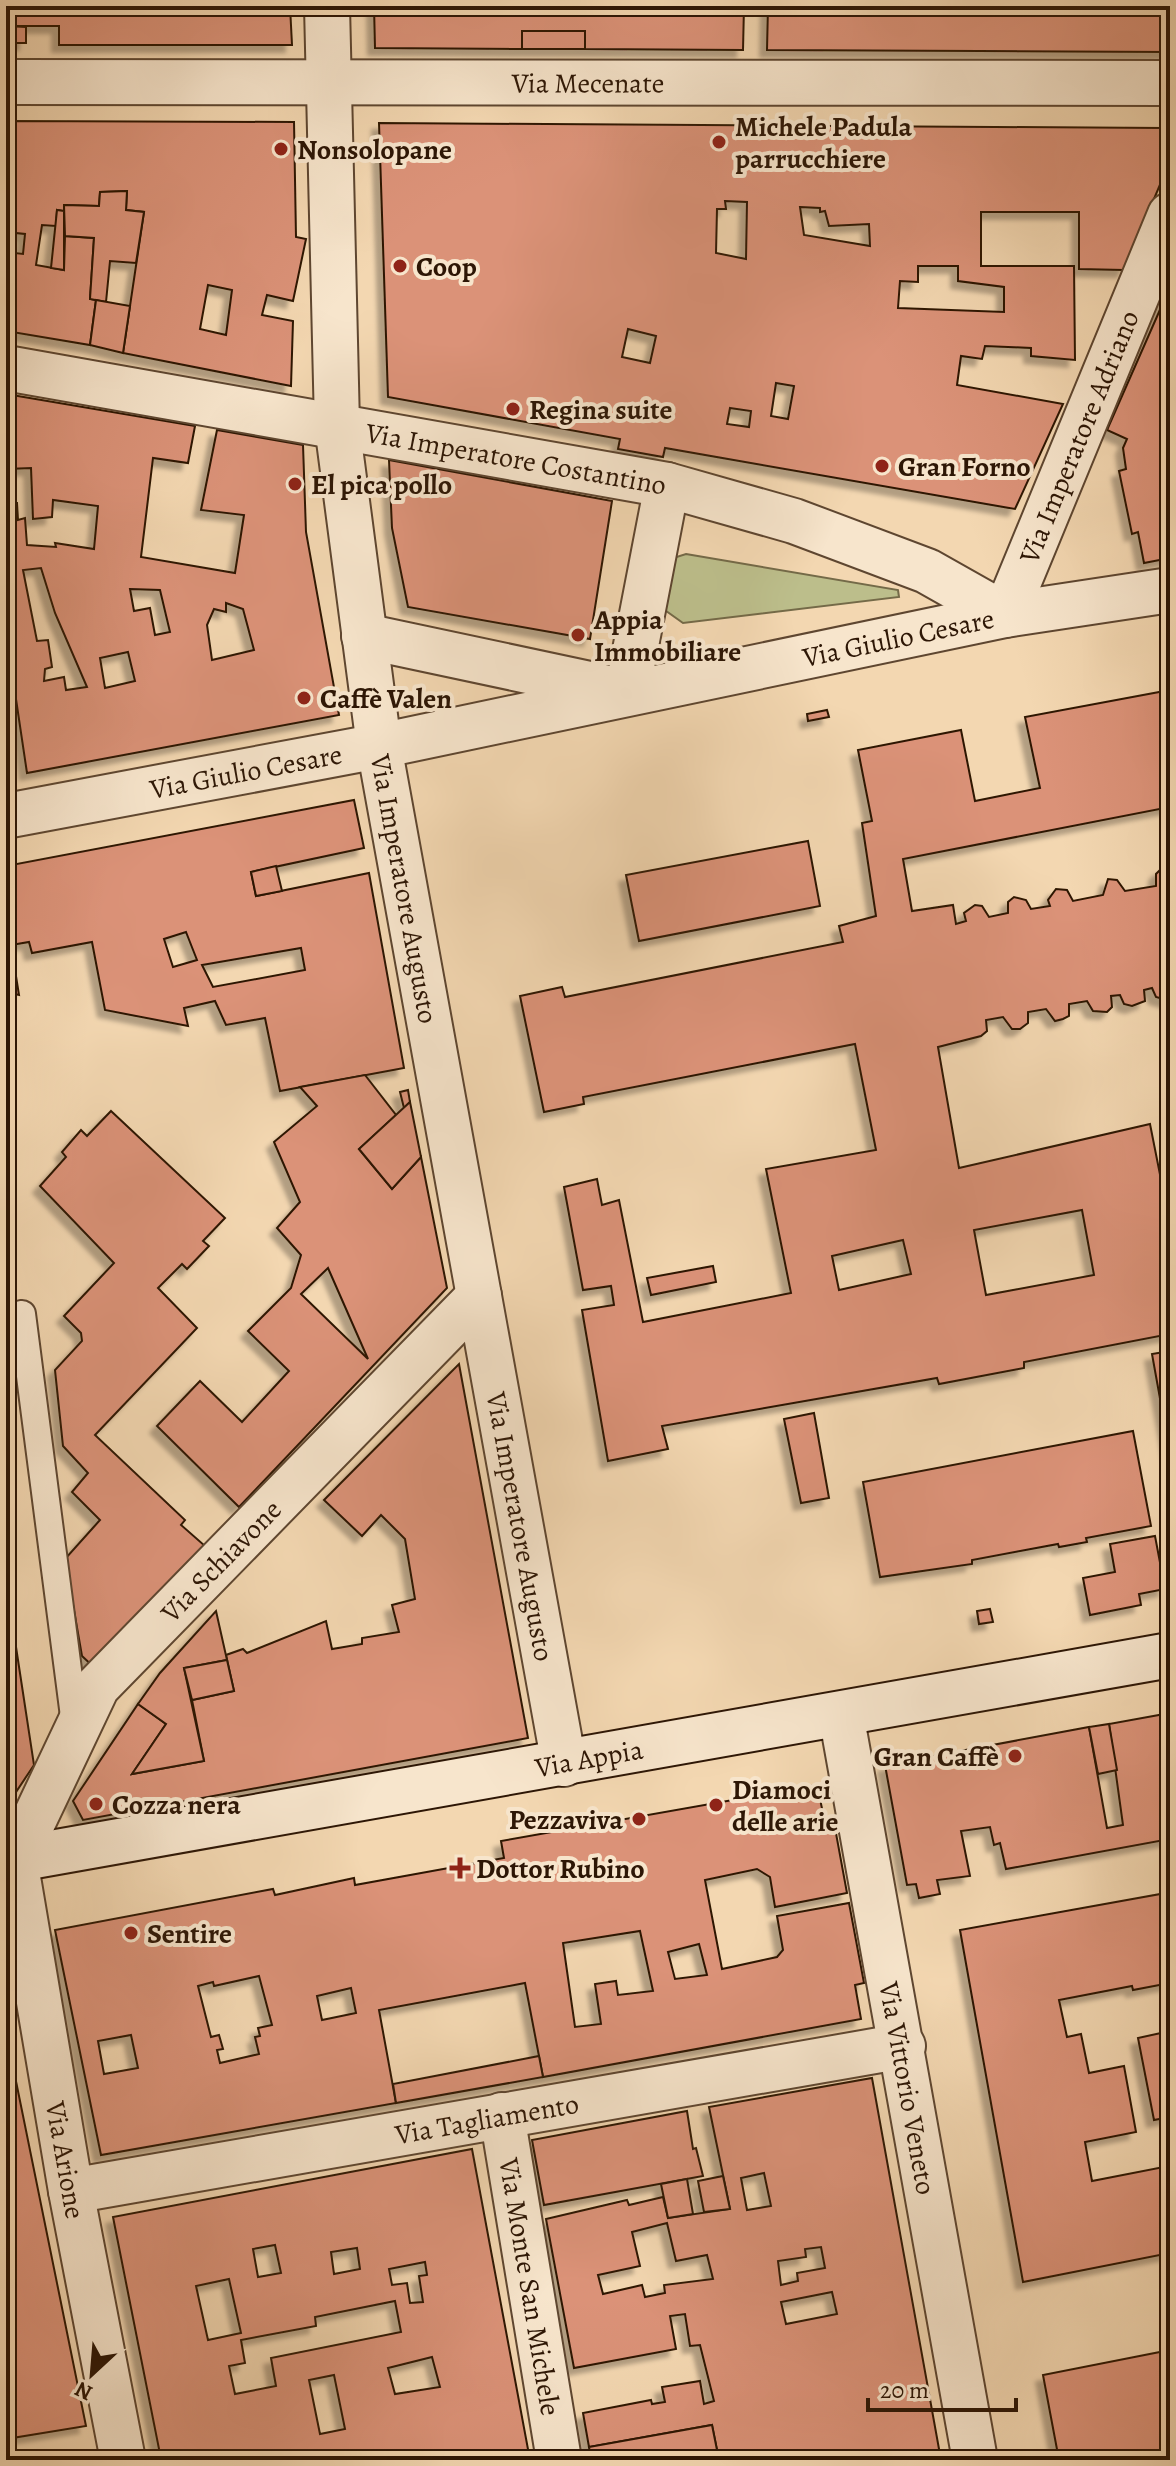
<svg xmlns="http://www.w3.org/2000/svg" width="1176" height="2466" font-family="Alegreya,serif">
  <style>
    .green { fill: #bcbe8b; stroke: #746a48; stroke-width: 2 }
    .building { fill: #db9278; stroke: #2d1605; stroke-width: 2; fill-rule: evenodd; filter: url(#shadow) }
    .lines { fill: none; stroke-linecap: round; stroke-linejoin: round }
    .lane-casing { stroke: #5e4630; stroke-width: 30 }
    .street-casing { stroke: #5e4630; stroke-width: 48 }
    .secondary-casing { stroke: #2d1605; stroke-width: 48 }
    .lane { stroke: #f7e5cc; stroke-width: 26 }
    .street { stroke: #f7e5cc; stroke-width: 44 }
    .secondary { stroke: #f7e5cc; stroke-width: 44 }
    .poi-dot { fill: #8f2418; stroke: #f7e5cc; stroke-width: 3 }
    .labels { text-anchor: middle; stroke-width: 8; stroke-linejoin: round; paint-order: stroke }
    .street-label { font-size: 28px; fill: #2d1605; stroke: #f7e5cc }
    .poi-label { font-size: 28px; font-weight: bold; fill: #2d1605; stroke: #f7e5cc; text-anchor: start }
  </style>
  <defs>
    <filter id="shadow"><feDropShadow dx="-7" dy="7" stdDeviation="2" flood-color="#0004"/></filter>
  </defs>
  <rect width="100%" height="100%" fill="#f3d7b1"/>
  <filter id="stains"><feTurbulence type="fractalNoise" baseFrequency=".0025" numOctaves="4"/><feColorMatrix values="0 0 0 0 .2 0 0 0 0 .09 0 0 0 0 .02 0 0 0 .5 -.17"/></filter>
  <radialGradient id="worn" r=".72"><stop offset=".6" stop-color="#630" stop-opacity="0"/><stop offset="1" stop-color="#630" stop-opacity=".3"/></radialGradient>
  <!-- green -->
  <path class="green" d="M686 554 898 590 899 597 683 623 662 608 667 560Z"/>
  <!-- building -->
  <g class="building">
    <path d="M6 6H290L292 45H59V26H6Z"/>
    <path d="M374 6H744L743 50 585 49V31H522V49L375 48Z"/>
    <path d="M768 6H1170V52L767 50Z"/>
    <path d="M6 26 26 27V43H6Z"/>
    <rect x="522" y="31" width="63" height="18"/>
    <path d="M6 121 294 122 296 237 306 239 293 301 267 295 262 315 293 321 291 386 123 353 144 212 126 210 127 191 100 192 99 206 64 205V211L57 210 56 226 42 225 36 265 64 270 65 236 94 238 90 299 96 300 90 345 6 331V252L23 254 25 234 6 232ZM208 285 232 290 226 335 200 329Z"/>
    <path d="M379 123 1165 128 1170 130V161L1124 270 1079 269V212H981V266H1074L1075 360 1031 356V348L985 346 982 359 961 356 957 385 1063 404 1015 509 665 448 663 457 618 449 620 439 388 397ZM725 201 747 202 746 259 716 253 717 209H726ZM800 207 820 208V212L825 211 829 226 869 224 870 246 804 235ZM918 266H958V281L1004 287V312L898 308 900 281 918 282ZM628 329 656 336 650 363 622 357ZM776 383 794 386 788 419 771 416ZM730 408 751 411 749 427 727 424Z"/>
    <path d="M127 191 126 210 144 212 136 263 110 261 106 302 90 299 94 238 65 236 64 205 99 206 100 192Z"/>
    <path d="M57 210 64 211V270L51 268Z"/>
    <path d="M1170 287V558L1144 563 1138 532 1132 534 1119 471 1126 469 1123 448 1127 439 1107 430Z"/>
    <path d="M96 300 130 306 123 353 90 345Z"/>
    <path d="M6 394 195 426 188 463 153 458 141 557 235 573 244 515 201 510 217 430 303 445 306 532 339 715 27 773 13 679 6 680ZM31 468 33 519 52 517 53 500 98 506 94 549 55 543 56 547 27 545 25 518 18 520 17 503H9L7 469ZM41 568 55 613 87 687 66 690 64 677 44 681 45 669 52 667 48 640 37 641 23 570ZM130 589 160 590 170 632 155 635 150 608 134 611ZM226 603 243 609 254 650 212 660 207 625 214 609 226 612ZM128 652 135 681 105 688 100 658Z"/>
    <path d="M389 460 612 501 590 639 408 607 392 528Z"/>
    <path d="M1170 690V807L903 859 912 911 953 905 956 924 966 921 964 913 975 905 982 906 989 917 1008 913V902L1014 897 1026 900 1031 909 1050 906 1048 900 1056 889 1067 890 1073 901 1103 895 1108 879 1117 880 1125 891 1156 886V874L1161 869H1170V1001L1156 997 1152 988 1144 990 1145 1001 1132 1006 1124 1004 1120 995 1111 996 1112 1007 1107 1012 1093 1011 1087 1001 1069 1004V1016L1063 1019 1055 1021 1046 1009 1028 1012V1023L1020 1029H1012L1003 1017 986 1020 987 1031 981 1036 938 1047 959 1168 1150 1124 1170 1225V1334L1024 1362V1368L939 1384 937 1378 662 1426 668 1449 608 1461 582 1310 614 1305 611 1286 583 1290 564 1187 597 1179 602 1205 619 1200 643 1322 791 1293 766 1169 876 1150 855 1044 583 1097 584 1104 544 1112 520 996 562 987 565 997 843 942 839 926 876 916 862 823 872 821 858 750 961 730 975 801 1040 788 1025 717ZM1082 1210 1094 1275 986 1295 974 1230ZM903 1240 911 1274 839 1290 832 1256Z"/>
    <path d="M827 710 829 717 808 721 807 714Z"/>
    <path d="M354 800 364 848 251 872 256 896 369 873 404 1068 280 1091 265 1018 226 1025 215 1001 184 1008 188 1026 105 1010 92 942 32 953 29 942 11 945 19 995 6 992V866ZM186 932 197 960 173 967 164 939ZM301 948 305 970 213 987 202 965Z"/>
    <path d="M808 841 820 906 639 941 626 875Z"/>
    <path d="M276 866 282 891 256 896 251 872Z"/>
    <path d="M365 1075 396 1115 359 1149 392 1189 421 1157 447 1288 239 1507 157 1426 200 1381 242 1422 289 1371 248 1331 291 1288 301 1255 277 1228 300 1202 274 1142 317 1106 300 1087ZM328 1268 368 1359 301 1294Z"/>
    <path d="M408 1090 410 1102 404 1108 400 1092Z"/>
    <path d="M410 1102 421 1157 392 1189 359 1149Z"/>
    <path d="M111 1111 225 1218 203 1241 209 1246 187 1269 182 1264 158 1288 197 1328 95 1435 185 1520 181 1525 205 1546 96 1669 82 1656 65 1559 100 1520 72 1492 88 1473 63 1446 55 1370 82 1341 81 1333 64 1316 114 1263 40 1186 66 1157 62 1152 81 1130 87 1136Z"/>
    <path d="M6 1252H9L14 1293 6 1294Z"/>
    <path d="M713 1266 716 1282 651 1295 647 1278Z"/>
    <path d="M1170 1351V1454L1152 1354Z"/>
    <path d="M459 1364 528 1738 83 1820 73 1801 138 1704 166 1724 132 1774 204 1761 192 1700 234 1691 226 1655 243 1649 247 1653 326 1621 332 1649 362 1644V1638L399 1632 392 1605 415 1599 405 1539 381 1515 362 1536 324 1500Z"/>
    <path d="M814 1413 829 1498 801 1503 784 1419Z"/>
    <path d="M1133 1431 1151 1526 1086 1538 1087 1542 1059 1547 1058 1544 972 1560V1564L880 1577 863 1482Z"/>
    <path d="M1155 1536 1165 1589 1139 1594 1141 1605 1090 1615 1083 1578 1115 1572 1110 1544Z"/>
    <path d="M990 1609 993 1622 979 1624 977 1611Z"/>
    <path d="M216 1611 227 1660 184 1668 204 1761 132 1774 166 1724 138 1704 160 1673Z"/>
    <path d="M16 1647 34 1765 10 1801 6 1802V1648Z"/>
    <path d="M227 1660 234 1691 192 1700 184 1668Z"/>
    <path d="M1170 1713V1839L1006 1869 1000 1843 994 1845 990 1827 961 1831 970 1876 937 1880 940 1894 919 1898 916 1884 907 1885 885 1765 1089 1727 1107 1828 1123 1825 1109 1724Z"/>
    <path d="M1109 1724 1117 1770 1098 1774 1089 1727Z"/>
    <path d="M817 1785 824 1818 833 1817 847 1893 775 1907 770 1877 757 1869 705 1880 722 1969 777 1957 783 1950 777 1916 849 1903 864 1983 855 1985 861 2019 543 2077 525 1983 379 2010 396 2103 101 2155 55 1930 273 1889 275 1895 354 1878 355 1885 504 1858 501 1841ZM640 1931 653 1991 618 1995 616 1981 595 1984 601 2024 575 2027 563 1943ZM699 1944 707 1975 675 1979 668 1952ZM259 1976 272 2025 258 2028 260 2036 255 2037 259 2054 220 2063 217 2050 223 2049 219 2035 211 2037 198 1986 213 1982 214 1986ZM351 1988 356 2013 322 2020 317 1996ZM131 2035 138 2068 104 2074 98 2041Z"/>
    <path d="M1166 1893 1170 1914V1983L1133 1990 1132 1986 1059 2000 1067 2037 1081 2034 1089 2073 1124 2066 1136 2132 1085 2142 1092 2181 1164 2167V2163L1170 2162V2253L1023 2282 960 1930Z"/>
    <path d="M1170 2031V2117L1154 2120 1138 2038Z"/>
    <path d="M6 2032 86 2426 6 2439Z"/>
    <path d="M539 2056 543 2077 396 2103 393 2084Z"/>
    <path d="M872 2078 941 2460H719L712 2425 589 2447 583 2413 651 2400 652 2404 665 2402 662 2387 700 2381 704 2404 714 2401 700 2345 690 2346 685 2314 670 2316 676 2349 574 2368 546 2219 627 2200 629 2205 663 2197 668 2218 730 2209 709 2107ZM764 2173 771 2206 747 2210 741 2178ZM667 2223 676 2261 707 2255 713 2279 664 2285 665 2293 645 2297 642 2285 603 2294 598 2275 640 2266 632 2232ZM821 2247 825 2268 797 2273 798 2281 781 2285 778 2261 806 2257 805 2249ZM832 2292 837 2314 786 2324 781 2302Z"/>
    <path d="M687 2111 693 2149 696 2148 703 2176 544 2205 532 2140Z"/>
    <path d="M472 2149 530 2460H187L160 2454 113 2217ZM275 2245 281 2273 258 2277 253 2249ZM357 2248 360 2269 334 2274 331 2252ZM425 2262 427 2275 419 2276 423 2302 410 2303 407 2283 392 2285 389 2269ZM229 2279 241 2333 208 2340 196 2286ZM395 2301 401 2332 271 2358 276 2386 235 2394 229 2366 245 2363 241 2340 316 2326 315 2317ZM432 2357 440 2387 395 2394 388 2368ZM334 2375 345 2429 320 2434 309 2380Z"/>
    <path d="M723 2176 730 2209 704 2212 698 2181Z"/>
    <path d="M687 2179 693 2214 668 2218 661 2184Z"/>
    <path d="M1170 2350V2448L1133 2455 1134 2460H1059L1043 2375Z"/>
    <path d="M712 2425 719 2460H591L589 2447Z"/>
  </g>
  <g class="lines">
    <!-- lane casing -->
    <g class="lane-casing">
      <path id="lane" d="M22 1314 75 1724"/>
    </g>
    <!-- street casing -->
    <g class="street-casing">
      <g id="street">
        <path id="s1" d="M327 6 337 425 379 746 564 1764"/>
        <path id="s2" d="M6 82 1170 83"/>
        <path id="s3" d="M6 368 667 485 794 521 927 571 1005 615 1170 215"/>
        <path d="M364 636 627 692 667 485"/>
        <path id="s4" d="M6 816 379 746 1005 615 1170 590"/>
        <path id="s5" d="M841 1714 975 2460"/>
        <path id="s6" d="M502 2115 559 2460"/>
        <path id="s7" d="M71 2191 903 2046"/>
        <path id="s8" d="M123 2460 71 2191 15 1860 97 1687 479 1296"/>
      </g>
    </g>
    <!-- secondary casing -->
    <g class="secondary-casing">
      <g id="secondary">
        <path id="s9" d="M6 1861 1170 1655"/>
      </g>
    </g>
    <!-- lane -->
    <use href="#lane" class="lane"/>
    <!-- street -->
    <use href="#street" class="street"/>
    <!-- secondary -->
    <use href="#secondary" class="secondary"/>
  </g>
  <!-- markers -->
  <g class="poi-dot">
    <circle cx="719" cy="142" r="8"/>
    <circle cx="281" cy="149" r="8"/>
    <circle cx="400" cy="266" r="8"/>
    <circle cx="513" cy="409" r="8"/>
    <circle cx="882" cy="466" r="8"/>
    <circle cx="295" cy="484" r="8"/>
    <circle cx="578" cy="635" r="8"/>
    <circle cx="304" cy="698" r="8"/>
    <circle cx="1015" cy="1756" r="8"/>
    <circle cx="96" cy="1804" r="8"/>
    <circle cx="716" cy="1805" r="8"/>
    <circle cx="639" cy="1819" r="8"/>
    <path d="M456 1856h8v8h8v8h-8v8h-8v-8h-8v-8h8z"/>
    <circle cx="131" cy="1933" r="8"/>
  </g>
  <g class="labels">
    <!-- street labels -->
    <g class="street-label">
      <text dy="10" stroke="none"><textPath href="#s2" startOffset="582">Via Mecenate</textPath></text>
      <text dy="10" stroke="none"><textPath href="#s3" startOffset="1228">Via Imperatore Adriano</textPath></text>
      <text dy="10" stroke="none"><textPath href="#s3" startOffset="518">Via Imperatore Costantino</textPath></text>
      <text dy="10" stroke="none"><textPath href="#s4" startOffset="910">Via Giulio Cesare</textPath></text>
      <text dy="10" stroke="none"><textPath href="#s4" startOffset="244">Via Giulio Cesare</textPath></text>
      <text dy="10" stroke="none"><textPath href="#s1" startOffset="888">Via Imperatore Augusto</textPath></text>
      <text dy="10" stroke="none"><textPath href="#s1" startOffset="1536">Via Imperatore Augusto</textPath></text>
      <text dy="10" stroke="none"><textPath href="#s8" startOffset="978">Via Schiavone</textPath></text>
      <text dy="10" stroke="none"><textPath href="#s9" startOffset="592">Via Appia</textPath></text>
      <text dy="10" stroke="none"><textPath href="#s5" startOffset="380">Via Vittorio Veneto</textPath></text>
      <text dy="10" stroke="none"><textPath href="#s7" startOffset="422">Via Tagliamento</textPath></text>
      <text transform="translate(66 2160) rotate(80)" y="10">Via Arione</text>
      <text dy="10" stroke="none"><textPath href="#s6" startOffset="174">Via Monte San Michele</textPath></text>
    </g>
    <!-- poi labels -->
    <g class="poi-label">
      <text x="735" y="136">Michele Padula<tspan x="735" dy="32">parrucchiere</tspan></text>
      <text x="297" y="159">Nonsolopane</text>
      <text x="416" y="276">Coop</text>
      <text x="529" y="419">Regina suite</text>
      <text x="898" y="476">Gran Forno</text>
      <text x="311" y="494">El pica pollo</text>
      <text x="594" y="629">Appia<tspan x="594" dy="32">Immobiliare</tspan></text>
      <text x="320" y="708">Caffè Valen</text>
      <text x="999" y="1766" text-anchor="end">Gran Caffè</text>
      <text x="732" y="1799">Diamoci<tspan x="732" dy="32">delle arie</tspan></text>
      <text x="112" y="1814">Cozza nera</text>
      <text x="623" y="1829" text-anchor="end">Pezzaviva</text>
      <text x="476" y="1878">Dottor Rubino</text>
      <text x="147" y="1943">Sentire</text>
    </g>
  </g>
  <!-- margin -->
  <rect width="1176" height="2466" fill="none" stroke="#f3d7b1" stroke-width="32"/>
  <rect x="8" y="8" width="1160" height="2450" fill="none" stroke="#2d1605" stroke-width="4"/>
  <rect x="16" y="16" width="1144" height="2434" fill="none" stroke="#2d1605" stroke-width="2"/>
  <!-- north arrow -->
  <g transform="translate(92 2374) rotate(206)" stroke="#f7e5cc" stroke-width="6" paint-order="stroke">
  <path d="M0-6L14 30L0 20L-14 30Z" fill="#2d1605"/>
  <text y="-12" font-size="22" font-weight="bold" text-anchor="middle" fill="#2d1605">N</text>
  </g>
  <!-- scale -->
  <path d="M868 2398v12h148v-12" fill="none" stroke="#2d1605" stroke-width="4"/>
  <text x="880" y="2398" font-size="24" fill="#2d1605" stroke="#f7e5cc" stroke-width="6" paint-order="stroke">20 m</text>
  <rect width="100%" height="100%" filter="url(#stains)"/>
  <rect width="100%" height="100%" fill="url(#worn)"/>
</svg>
